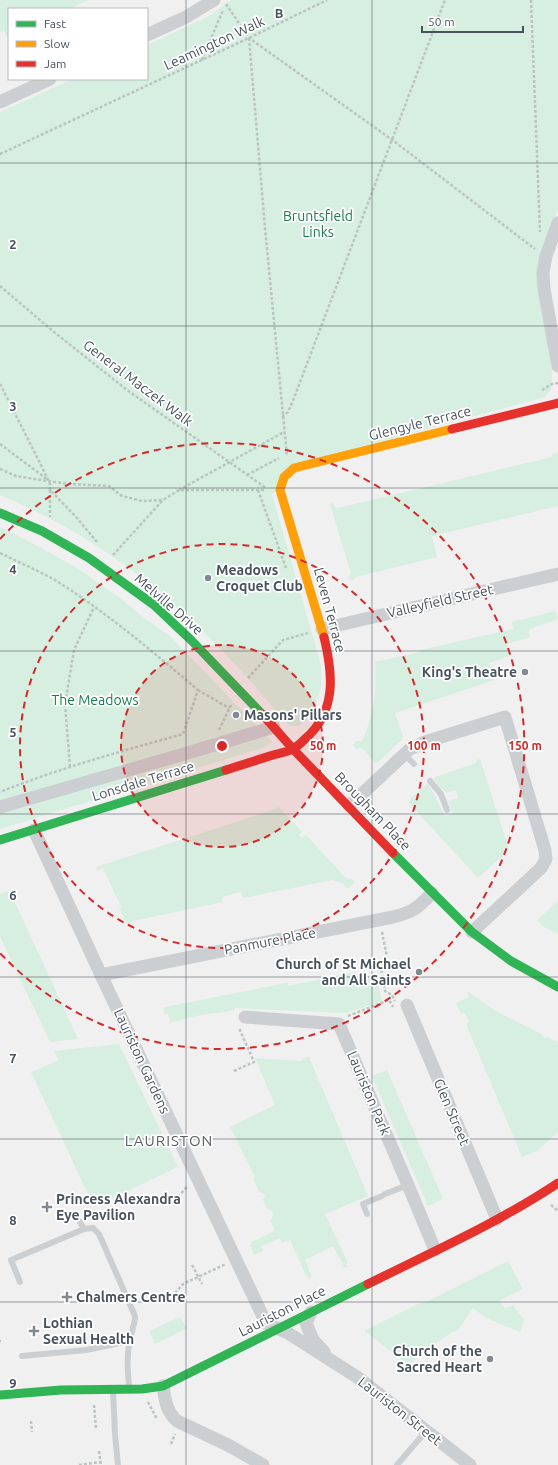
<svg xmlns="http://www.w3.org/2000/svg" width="558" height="1465" font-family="Ubuntu,sans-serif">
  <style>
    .green { fill: #d6efe0 }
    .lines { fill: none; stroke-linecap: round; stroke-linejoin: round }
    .path { stroke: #bac5c1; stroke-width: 2.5; stroke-dasharray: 3 2; stroke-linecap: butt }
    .lane { stroke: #cccfd1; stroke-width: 6 }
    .street { stroke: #cccfd1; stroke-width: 13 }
    .fast { stroke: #30b455; stroke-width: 9 }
    .slow { stroke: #ff9f0a; stroke-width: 9 }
    .jam { stroke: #e5322d; stroke-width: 9 }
    .grid { fill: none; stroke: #48525c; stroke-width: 1; stroke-opacity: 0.55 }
    .ring { fill: none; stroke: #d62828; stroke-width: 2; stroke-dasharray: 7 5 }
    .poi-dot { fill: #838990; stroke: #fff; stroke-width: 1.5 }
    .labels { text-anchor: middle; stroke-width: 3.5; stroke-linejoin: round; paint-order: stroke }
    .street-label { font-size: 14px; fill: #48525c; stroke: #fff }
    .park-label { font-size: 14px; fill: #197d4c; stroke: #fff }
    .poi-label { font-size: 14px; font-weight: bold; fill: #48525c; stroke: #fff; text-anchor: start }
    .neighbourhood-label { font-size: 15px; letter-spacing: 1px; fill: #5c6064; stroke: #fff }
    .grid-label { font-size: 13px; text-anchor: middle; font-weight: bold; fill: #48525c; stroke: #fff; stroke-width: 3.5; stroke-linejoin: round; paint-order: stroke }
    .centre { fill: #d62828; stroke: #fff; stroke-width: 2 }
    .ring-label { font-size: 12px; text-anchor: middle; font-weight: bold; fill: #d62828; stroke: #fff; stroke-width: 3.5; stroke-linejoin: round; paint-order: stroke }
  </style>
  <rect width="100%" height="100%" fill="#f1f0f0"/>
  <!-- green -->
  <g class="green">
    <path d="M0 0H89L69 9H9V29L7 30 9 36 7 37 4 31 0 32Z"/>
    <path d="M231 0H558V209L539 259 537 275 552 371 551 389 545 397 314 460 272 494 319 658C321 666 322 675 321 683 321 697 305 738 286 723 206 624 119 545 0 495V112L73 79H147V45L209 16Z"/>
    <path d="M558 452V506L432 536 437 557 356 577 354 580H350L349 575 351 574 330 504 334 503V506L338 508 552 457V454Z"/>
    <path d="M0 527 32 543 79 569 121 599 147 620 170 636 272 742 262 748 0 829Z"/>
    <path d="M556 611 558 619 530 629 529 632 530 637 507 644 510 656 489 663 494 680 395 713 403 736 401 741 376 764 362 748H359L357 750 353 745 355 741H362C374 715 377 689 375 661L383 660 420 652V650L513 629 512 622Z"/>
    <path d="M480 759 509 850 478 878 409 803 410 800 428 783 445 816 452 814 448 801 458 798 456 790 446 793 433 779 435 777 476 763 477 760Z"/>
    <path d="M279 807 302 832 299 835 302 838 306 835 346 878 352 879 355 882 347 889 344 884 333 880 243 898 241 892 222 897 223 902 133 921 127 925 119 908 121 907 103 868 97 871 96 867 267 812Z"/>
    <path d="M13 890 15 894 13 895V898L78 1039 50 1042 0 936V894Z"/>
    <path d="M558 901V934L542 926 537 920Z"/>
    <path d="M355 972 356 978 376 974 382 1001 346 1013 234 1008 235 1010 196 1016 170 1023 168 1014H164L163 1010 165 1007 271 986 287 983 288 986Z"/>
    <path d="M467 991 496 1011 541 1034 544 1038 548 1037 558 1042V1132L537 1151 522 1157 466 1024 469 1022 465 1013 461 1014 456 1003 469 997Z"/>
    <path d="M119 1044 178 1167 94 1207 31 1072 59 1060 54 1051Z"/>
    <path d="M306 1057H309L368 1196 325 1214 348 1263 346 1264 348 1267 345 1268 333 1246 305 1260 312 1277 309 1278 307 1276H306L290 1240 282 1243 280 1238 261 1246 263 1251 254 1255 250 1245 252 1244 251 1242 275 1231 270 1220 272 1219 273 1213 271 1210 267 1209 263 1200 265 1197 263 1193 259 1192 253 1178 255 1177 230 1127 275 1105 255 1058 302 1061Z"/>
    <path d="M387 1070 443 1199 428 1206 372 1076Z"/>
    <path d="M508 1261 523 1289 499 1301 505 1308 513 1305 524 1320 520 1332 486 1318 473 1308 458 1330 452 1332 416 1358 410 1366 399 1358 400 1356 398 1354 396 1356 368 1333 365 1334V1330L368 1329 422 1302H426Z"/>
    <path d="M180 1317 187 1328 155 1344 149 1331Z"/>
  </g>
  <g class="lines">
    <!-- path -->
    <g class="path">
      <path d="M531 0 540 232"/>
      <path d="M226 4 249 38 391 139 535 249"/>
      <path d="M249 38 265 228 287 456"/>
      <path d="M202 60 223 10"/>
      <path d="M0 154 249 38 327 0"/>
      <path d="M0 286 54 332 127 390 266 488"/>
      <path d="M0 384 39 461 50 484V490L77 518 97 542"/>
      <path d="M542 390 552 384 558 383"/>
      <path d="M282 417 288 412 294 398 445 0"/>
      <path d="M0 444 48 480"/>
      <path d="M0 469 16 476 48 481 69 484 109 486 122 496 142 501 163 500 179 490H266"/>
      <path d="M247 475 279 458"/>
      <path d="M50 490V517"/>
      <path d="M179 490 284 432"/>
      <path d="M258 490 286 568"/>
      <path d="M0 553C18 562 37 570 55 580 106 612 152 651 198 690L183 734C122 751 60 768 0 792"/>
      <path d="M113 555 163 500"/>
      <path d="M248 678 283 640 308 633"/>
      <path d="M198 690 229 708"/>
      <path d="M219 730 231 705"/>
      <path d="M70 767 65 704 74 650 94 607"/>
      <path d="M382 932 387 957 381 968 385 991 392 995 395 1001"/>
      <path d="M348 1016 389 1000 393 1007"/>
      <path d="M234 1071 254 1062 239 1028"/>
      <path d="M551 1205 558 1211"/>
      <path d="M176 1206V1199L187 1187"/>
      <path d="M192 1265 202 1284"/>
      <path d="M175 1293 183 1284 226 1264"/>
      <path d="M0 1341H1"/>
      <path d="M148 1402 157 1419"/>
      <path d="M94 1405 96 1428"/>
      <path d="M31 1421 32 1432"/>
      <path d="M171 1444 175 1434"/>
      <path d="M99 1451 101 1465"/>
      <path d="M79 1465 100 1462"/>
    </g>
    <!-- lane -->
    <g class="lane">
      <path d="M404 754 414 764"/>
      <path d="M430 781 441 794 447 810"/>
      <path d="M385 1194 408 1185"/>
      <path d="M367 1214 363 1204 382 1196"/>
      <path d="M80 1222 84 1229"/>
      <path d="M20 1282 11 1260 84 1229 93 1228 99 1234 135 1316C135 1325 131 1332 130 1340 126 1356 128 1372 129 1387"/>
      <path d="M22 1356 86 1350 130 1341"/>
      <path d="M113 1391 115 1434 118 1465"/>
      <path d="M397 1465 426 1431"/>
    </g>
    <!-- street -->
    <g class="street">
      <path d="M147 35 186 17 214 0"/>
      <path d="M0 102 50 79"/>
      <path d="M558 223 546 256 543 273 544 289 558 366"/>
      <path d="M322 629 558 574"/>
      <path d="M349 806 410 749 425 742 505 717 545 850 546 859 541 868 472 932"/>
      <path d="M0 807 174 757 274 727"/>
      <path d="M34 830 101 975 266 1323 288 1333 357 1377 470 1465"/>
      <path d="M101 975 393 917C413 912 418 908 432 893"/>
      <path d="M407 1005 497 1219"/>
      <path d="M245 1017 339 1024 408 1185 435 1250"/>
      <path d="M311 1312 306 1323 313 1340 324 1352"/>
      <path d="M163 1386C165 1400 166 1411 177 1421L228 1445 263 1465"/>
    </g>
    <!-- fast -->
    <g class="fast">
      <path d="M0 513 42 531 89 558 154 605 191 640 262 714"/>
      <path d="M0 840 226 770"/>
      <path d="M393 853 472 932 511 961 558 987"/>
      <path d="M0 1395 61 1390 142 1389 163 1386 368 1284"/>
    </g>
    <!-- slow -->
    <path class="slow" d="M324 637 280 490 284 477 294 468 452 429"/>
    <!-- jam -->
    <g class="jam">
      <path d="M452 429 558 403"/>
      <path d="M262 714 293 749 393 853"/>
      <path d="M226 770C242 765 257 760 273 755 279 753 288 752 293 749 298 746 302 742 305 739 337 711 333 674 324 637"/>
      <path d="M368 1284C432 1252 498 1223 558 1183"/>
    </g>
  </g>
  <!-- grid -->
  <path class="grid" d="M186 0V1465M372 0V1465M0 163H558M0 326H558M0 488H558M0 651H558M0 814H558M0 977H558M0 1139H558M0 1302H558"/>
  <!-- distance rings -->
  <circle cx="222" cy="746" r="101" fill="#d62828" fill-opacity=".12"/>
  <g class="ring">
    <circle cx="222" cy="746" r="101"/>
    <circle cx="222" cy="746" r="202"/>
    <path d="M0 539A303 303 0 1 1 0 953"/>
  </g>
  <!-- markers -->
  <g class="poi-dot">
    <circle cx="208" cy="578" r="4"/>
    <circle cx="525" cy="672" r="4"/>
    <circle cx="236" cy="715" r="4"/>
    <circle cx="419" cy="972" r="4"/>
    <path d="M45 1201h4v4h4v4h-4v4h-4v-4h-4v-4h4z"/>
    <path d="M65 1291h4v4h4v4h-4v4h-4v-4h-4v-4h4z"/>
    <path d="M32 1325h4v4h4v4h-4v4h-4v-4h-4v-4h4z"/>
    <circle cx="490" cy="1359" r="4"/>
  </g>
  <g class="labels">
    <!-- street labels -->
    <g class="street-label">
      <text transform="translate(214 43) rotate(-25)" y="5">Leamington Walk</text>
      <text transform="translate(138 383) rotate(37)" y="5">General Maczek Walk</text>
      <text transform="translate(420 423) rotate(-14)" y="5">Glengyle Terrace</text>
      <text transform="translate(440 601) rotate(-13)" y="5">Valleyfield Street</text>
      <text transform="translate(169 604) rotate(41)" y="5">Melville Drive</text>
      <text transform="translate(330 610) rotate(75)" y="5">Leven Terrace</text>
      <text transform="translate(143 781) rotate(-17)" y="5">Lonsdale Terrace</text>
      <text transform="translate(373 811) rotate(46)" y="5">Brougham Place</text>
      <text transform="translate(270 941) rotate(-11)" y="5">Panmure Place</text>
      <text transform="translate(142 1061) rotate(65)" y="5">Lauriston Gardens</text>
      <text transform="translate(369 1093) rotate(67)" y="5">Lauriston Park</text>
      <text transform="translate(452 1112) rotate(67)" y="5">Glen Street</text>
      <text transform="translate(282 1311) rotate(-27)" y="5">Lauriston Place</text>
      <text transform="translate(400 1411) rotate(38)" y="5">Lauriston Street</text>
    </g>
    <!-- park labels -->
    <g class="park-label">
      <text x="318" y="221">Bruntsfield<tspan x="318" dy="16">Links</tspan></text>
      <text x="95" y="705">The Meadows</text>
    </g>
    <!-- poi labels -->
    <g class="poi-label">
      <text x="216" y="575">Meadows<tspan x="216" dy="16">Croquet Club</tspan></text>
      <text x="517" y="677" text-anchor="end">King's Theatre</text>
      <text x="244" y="720">Masons' Pillars</text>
      <text x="411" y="969" text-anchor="end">Church of St Michael<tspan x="411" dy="16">and All Saints</tspan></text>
      <text x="56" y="1204">Princess Alexandra<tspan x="56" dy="16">Eye Pavilion</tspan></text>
      <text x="76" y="1302">Chalmers Centre</text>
      <text x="43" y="1328">Lothian<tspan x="43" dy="16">Sexual Health</tspan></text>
      <text x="482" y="1356" text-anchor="end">Church of the<tspan x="482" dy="16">Sacred Heart</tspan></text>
    </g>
    <!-- neighbourhood labels -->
    <g class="neighbourhood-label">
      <text x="169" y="1146">LAURISTON</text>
    </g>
  </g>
  <g class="grid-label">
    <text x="279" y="18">B</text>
    <text x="13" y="249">2</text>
    <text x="13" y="411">3</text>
    <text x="13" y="574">4</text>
    <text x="13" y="737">5</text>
    <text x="13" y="900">6</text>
    <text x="13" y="1063">7</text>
    <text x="13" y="1225">8</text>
    <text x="13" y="1388">9</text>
  </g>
  <circle cx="222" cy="746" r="6" class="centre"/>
  <g class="ring-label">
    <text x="323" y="750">50 m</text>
    <text x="424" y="750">100 m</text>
    <text x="525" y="750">150 m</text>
  </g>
  <!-- legend -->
  <rect x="8" y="8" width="140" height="72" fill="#ffffff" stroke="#b6babe"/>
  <rect x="16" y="21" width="20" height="6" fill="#30b455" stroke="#b6babe"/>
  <text x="44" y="28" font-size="12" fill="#48525c">Fast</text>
  <rect x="16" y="41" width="20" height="6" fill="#ff9f0a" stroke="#b6babe"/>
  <text x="44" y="48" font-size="12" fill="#48525c">Slow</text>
  <rect x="16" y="61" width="20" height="6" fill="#e5322d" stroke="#b6babe"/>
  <text x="44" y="68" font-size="12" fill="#48525c">Jam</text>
  <!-- scale -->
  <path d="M422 26v6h101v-6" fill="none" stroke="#48525c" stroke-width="2"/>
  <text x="428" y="26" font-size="12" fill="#48525c" stroke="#ffffff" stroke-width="3" paint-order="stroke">50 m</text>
</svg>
